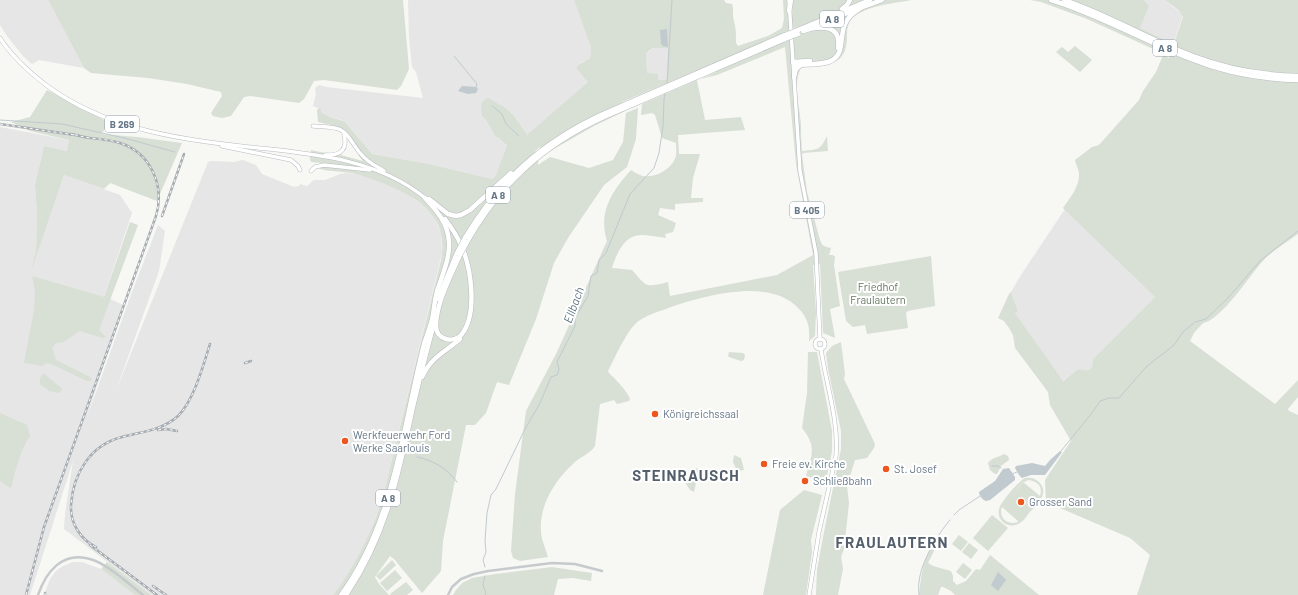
<svg xmlns="http://www.w3.org/2000/svg" width="1298" height="595" font-family="Barlow,sans-serif">
  <style>
    .built { fill: #e5e6e5 }
    .green { fill: #d8dfd4; fill-rule: evenodd }
    .water { fill: #c0cacf }
    .lines { fill: none; stroke-linecap: round; stroke-linejoin: round }
    .stream { stroke: #c0cacf; stroke-width: 1 }
    .major-casing { stroke: #b7bbbf; stroke-width: 4.5 }
    .highway-casing { stroke: #b8bcbf; stroke-width: 5.5 }
    .minor { stroke: #c6cacd; stroke-width: 2.5 }
    .major { stroke: #fff; stroke-width: 3.5 }
    .highway { stroke: #fff; stroke-width: 4.5 }
    .rail-casing { stroke: #a6acb2; stroke-width: 2.5 }
    .rail { stroke: #fff; stroke-width: 1; stroke-dasharray: 3; stroke-linecap: butt }
    .highway-bridge-casing { stroke: #b8bcbf; stroke-width: 5.5; stroke-linecap: butt }
    .highway-bridge { stroke: #fff; stroke-width: 4.5 }
    .poi-dot { fill: #ed571e; stroke: #fff; stroke-width: 1.5 }
    .labels { text-anchor: middle; stroke-width: 4; stroke-linejoin: round; paint-order: stroke }
    .shield { fill: #fff; stroke: #929faa; stroke-width: 1 }
    .shield-label { font-size: 10px; font-weight: bold; fill: #647686 }
    .park-label { font-size: 11px; fill: #64785f; stroke: #fff }
    .poi-label { font-size: 11px; fill: #647686; stroke: #fff; text-anchor: start }
    .water-label { font-size: 12px; font-style: italic; fill: #607783; stroke: #fff }
    .district-label { font-size: 15px; font-weight: bold; letter-spacing: 1px; fill: #535f6b; stroke: #fff }
  </style>
  <rect width="100%" height="100%" fill="#f7f7f4"/>
  <!-- built -->
  <g class="built">
    <path d="M0 0H48L84 68 39 60 32 64 23 56 7 36 0 25Z"/>
    <path d="M408 0H574L591 48 590 58 581 63 578 69 588 82 527 136 514 116 506 108 489 99 482 103V116L486 120 496 136 498 137 507 147 495 177 492 179 429 164 372 154 345 122 339 119 324 116 321 112V109L313 106 316 94 315 88 319 85 326 87 423 98 416 72 412 67 409 37Z"/>
    <path d="M1144 0H1165L1183 15 1173 44 1140 28 1149 6Z"/>
    <path d="M653 48H669L667 80H658L647 73 646 53 650 51Z"/>
    <path d="M0 127 69 140 67 151 44 146 35 185 37 215 36 250 32 266 64 175 120 195 132 213 104 296 123 305 86 420 132 292 158 225 165 231 159 271 115 393 208 162 211 161 234 162 243 160 256 165 262 174 294 187 299 186 300 184 307 186 314 180H325L340 174 346 173 356 174 388 185 405 192 427 208 434 217 441 234 442 253 382 500 368 537 361 553 352 570 333 595H151L64 529 65 514 73 461 30 595H0Z"/>
    <path d="M1065 209 1155 297 1093 359 1092 367 1090 369 1086 371 1079 370H1077L1062 381 1015 313 1018 311 1011 292 1021 275Z"/>
    <path d="M73 562H82L101 569 135 595H44L50 579 56 571 63 566Z"/>
  </g>
  <!-- green -->
  <g class="green">
    <path d="M48 0H403L409 69 401 86 397 90 324 80 314 81 304 99 299 103 250 96 244 97 231 116 222 118 213 116 211 113 222 96 221 92 187 84 148 78 91 73 84 68Z"/>
    <path d="M574 0H724L726 3 732 4C734 10 732 15 734 21 736 29 736 34 736 43L738 46 768 36 782 28 784 19 783 0H912C895 3 862 6 851 20 847 25 847 32 847 38 846 66 828 65 805 67L801 68C792 84 800 108 801 125 801 133 801 142 802 150V151C818 149 820 151 827 136L828 151 803 153 802 155 807 192 820 240C822 246 825 247 831 248L829 255H833L835 257 834 265 840 306 830 309 835 338 823 333 820 264 813 265 816 312 815 336 809 341C810 326 808 317 796 306 768 278 704 296 671 307 661 311 649 314 640 320 628 327 615 358 608 371L609 373C616 380 626 389 630 399L629 401 617 404 614 400 600 404 595 446C590 454 581 456 574 463 553 482 536 510 542 539 544 545 546 551 548 557L520 561 513 558 511 551 515 494 526 411 557 352 607 241C598 212 612 191 631 170 634 172 639 175 643 176 655 178 670 170 675 159 677 155 676 147 676 143L662 138 655 115 652 113 641 115 642 104 697 80 705 120 741 117 745 130 678 135 679 154H700L693 178 691 198H703V202L675 204V210L660 208 658 215 676 223 673 232 665 234 666 238C658 237 649 235 641 235 624 235 616 255 612 268L632 270C647 287 645 288 668 282L670 296 777 275 813 255 796 164 785 47 717 75 701 79 716 72 712 64 622 102 625 111 594 126 545 154 540 147 535 151 540 157 538 162V165L550 157 589 168 613 160 623 142 626 113 638 108 636 139 627 167 604 185 568 238 554 263 536 319 509 385 497 382 486 413 475 425H466L443 541 441 571 422 593 394 559 390 556 375 577 379 584 389 595H333C356 566 370 535 382 500L441 260C450 214 414 194 376 181 370 179 363 176 356 174 344 171 332 172 320 169L319 167 324 166 322 163 311 162 310 159 311 150C322 152 337 158 343 145L346 146 341 155 363 161 358 155H362L342 129 331 125 318 122 317 110 319 108 321 109V112C327 118 337 118 345 122L372 154 429 164 492 179 495 177 507 146 498 137H496L486 120 482 116 481 105 482 103V102L488 98 506 108 514 116 527 135 588 82 577 69V66L590 58 591 48ZM797 27 798 37 785 42V32ZM653 48H668L667 80H658V74L647 73 646 53Z"/>
    <path d="M1030 0H1144L1149 6 1140 28 1173 44 1167 57 1169 58 1177 41 1175 40 1183 17C1180 9 1171 5 1165 0H1298V234C1286 243 1271 251 1261 263 1249 277 1221 320 1203 323L1194 333 1190 341 1275 404 1298 380V397L1288 409 1289 411 1298 415V595H1137L1150 555 1130 538 1046 502 1045 480 1071 441 1050 405 1048 392 1015 348 1013 335 1009 328 1004 321 998 318 1009 294 1011 292 1018 311 1015 313 1063 381 1077 370C1083 368 1086 374 1092 367L1093 359 1155 297 1063 208C1070 198 1080 186 1079 173 1078 168 1076 165 1075 160L1092 147 1099 145 1139 100 1143 91 1156 72 1163 55 1162 53 1087 19 1041 2Z"/>
    <path d="M1075 46 1092 60 1080 72 1056 52 1062 47 1068 52Z"/>
    <path d="M47 90 110 123 101 134 137 137 182 143 157 201 110 183 104 189 64 175 31 271 36 250 37 215 35 185 44 146 67 151 69 140 30 131 11 122 30 117Z"/>
    <path d="M130 222 138 225 99 330 106 337 103 338 80 331C71 335 66 344 56 343L52 348C54 352 54 356 56 360L90 377 92 380 91 381H87L51 364 47 363 42 366 24 363 34 310 35 290 32 276 104 297Z"/>
    <path d="M931 256 935 306 908 311 906 313 908 328 867 334 865 325 853 327 846 321 838 272Z"/>
    <path d="M841 342 845 374 844 379 875 444 874 448 867 458 855 460 847 486 849 503 844 549 841 557 843 569 838 595H816L817 570 823 537 841 449V431L828 369 826 353 832 346Z"/>
    <path d="M729 352 743 353 745 355 744 360 741 361 729 357 728 356Z"/>
    <path d="M808 352H817L832 431V451L826 481 806 476C812 454 817 447 802 428L807 393Z"/>
    <path d="M43 373 60 387 62 389 61 391 59 393 49 391 40 384V379Z"/>
    <path d="M0 413 27 425 30 436C20 450 15 472 11 488L0 481Z"/>
    <path d="M1004 454 1008 456 1009 460 1001 466 997 474H995L990 470 988 463C992 457 998 458 1004 454Z"/>
    <path d="M734 455 741 458 744 470 737 471 733 462Z"/>
    <path d="M695 468 699 469 694 492 690 490 686 484 694 473Z"/>
    <path d="M1025 478C1030 477 1035 478 1039 482 1050 493 1037 505 1029 513 1026 517 1023 522 1018 524 1008 529 996 520 999 509 1001 501 1018 482 1025 478ZM1028 480C1038 481 1043 487 1040 496L1023 482 1003 506 1021 484ZM1002 507 1018 521V522C1008 526 998 518 1002 507Z"/>
    <path d="M804 490 822 495 811 540 812 552 806 595H763L780 510Z"/>
    <path d="M992 515 1008 528 988 551 973 538Z"/>
    <path d="M959 535 968 542 961 551 952 544Z"/>
    <path d="M969 543 978 550 971 559 962 552Z"/>
    <path d="M931 548 935 549 928 563 933 566 951 571 953 576V581L957 585 966 581 976 569 980 570 990 555 1039 595H955L951 591 943 587H941L938 595H919C921 578 922 563 931 548Z"/>
    <path d="M392 560 396 565 380 580 376 576Z"/>
    <path d="M107 562 151 595H135L101 569Z"/>
    <path d="M963 563 972 570 965 579 956 572Z"/>
    <path d="M552 567 592 573 591 581 573 578 558 579 554 595H453L456 590 462 583 472 578 495 574Z"/>
    <path d="M395 570 402 578 387 591 380 583Z"/>
    <path d="M406 582 413 590 407 595H391L390 594Z"/>
  </g>
  <!-- water -->
  <g class="water">
    <path d="M667 29 668 47 663 46 661 44 660 30Z"/>
    <path d="M462 86 476 87 478 89 476 93 468 94 458 91Z"/>
    <path d="M1060 451 1062 452 1060 455 1045 475H1031L1022 478 1019 475 1015 468 1016 466 1032 463 1045 466 1050 460Z"/>
    <path d="M1009 468 1015 477V480L990 500 986 501C983 500 979 496 979 492L995 481 1003 469Z"/>
    <path d="M998 572 1006 580 998 591 991 585Z"/>
  </g>
  <g class="lines">
    <!-- stream -->
    <g class="stream">
      <path d="M454 56 477 84 476 87"/>
      <path d="M667 83 672 0"/>
      <path d="M492 106 502 114 506 124 519 136"/>
      <path d="M0 120 62 124 124 138 175 152"/>
      <path d="M1061 451 1092 413 1100 401 1109 398H1119L1146 367 1174 345 1183 332 1195 322 1206 319 1227 299 1261 260 1298 231"/>
      <path d="M417 457C435 461 446 468 457 482"/>
      <path d="M992 466H998L1001 468"/>
      <path d="M1012 474 1017 472"/>
      <path d="M954 515 959 510 980 496"/>
      <path d="M485 567 483 560 486 552 485 541 487 513 491 495 496 489 525 429 540 403 551 377 557 375 559 369 557 362 575 326V318L588 296 591 276 597 273 599 260 606 253 630 194 654 168 659 153 663 126 664 100 665 92"/>
      <path d="M485 595 486 593 483 585 485 576"/>
      <path d="M919 595C919 591 918 586 919 582 921 562 937 535 950 520"/>
    </g>
    <!-- major casing -->
    <g class="major-casing">
      <g id="major">
        <path d="M789 0 800 171 816 253 820 339"/>
        <path d="M0 38C12 57 29 72 46 85 108 131 184 140 259 148 316 154 379 160 425 198"/>
        <path d="M313 126C321 127 333 126 341 130 350 135 354 147 361 154 367 162 376 166 384 171"/>
        <path d="M222 146 291 160 298 166 300 170"/>
        <path d="M325 155C341 156 348 149 344 134"/>
        <path d="M311 171 315 167 324 165 370 170"/>
        <circle cx="820" cy="344" r="5"/>
        <path d="M809 595 819 532 836 456C839 420 826 384 821 349"/>
      </g>
    </g>
    <!-- highway casing -->
    <g class="highway-casing">
      <g id="highway">
        <path d="M1051 0C1100 15 1144 41 1191 59 1225 73 1261 79 1298 80"/>
        <path d="M1064 0C1109 15 1149 40 1193 56 1227 69 1262 75 1298 76"/>
        <path d="M842 9 847 5 850 0"/>
        <path d="M789 11 791 0"/>
        <path d="M815 26 855 10 882 0"/>
        <path d="M798 30 870 0"/>
        <path d="M803 31C818 26 842 23 838 48"/>
        <path d="M793 62 796 65C806 64 818 65 828 62 847 56 838 35 846 22 849 15 856 11 862 7"/>
        <path d="M793 62 810 61"/>
        <path d="M794 77 796 69 802 64"/>
        <path d="M429 199 448 214 456 216 461 215 470 210 511 173"/>
        <path d="M445 219C451 227 457 236 461 245 471 267 478 313 462 334 454 344 436 340 436 326 436 304 450 277 459 257"/>
        <path d="M465 238C499 181 542 142 603 114L785 35"/>
        <path d="M467 242C500 184 543 145 604 117L785 39"/>
        <path d="M438 299 457 253"/>
        <path d="M422 377C432 356 444 353 460 339"/>
        <path d="M341 595C395 521 402 430 424 344 427 335 431 325 433 315 434 307 435 299 437 291 442 276 450 258 449 242 448 223 437 211 425 198"/>
        <path d="M346 595C385 537 398 478 412 411 420 378 427 346 437 314"/>
      </g>
    </g>
    <!-- minor -->
    <g class="minor">
      <path d="M38 595C46 572 62 551 90 559 106 563 129 584 143 595"/>
      <path d="M448 595 452 587 461 579 474 574 488 571 552 563 575 564 602 571"/>
    </g>
    <!-- major -->
    <use href="#major" class="major"/>
    <!-- highway -->
    <use href="#highway" class="highway"/>
    <!-- rail casing -->
    <g class="rail-casing">
      <g id="rail">
        <path d="M0 124 75 135"/>
        <path d="M162 216 184 154"/>
        <path d="M245 363 251 361"/>
        <path d="M158 430 166 429 177 431"/>
        <path d="M90 545 157 595"/>
        <path d="M96 547C80 539 70 523 71 505 73 474 90 445 122 437 141 432 163 430 178 416 194 400 203 366 210 344"/>
        <path d="M153 586 166 595"/>
        <path d="M26 595 44 527 156 216C165 186 151 153 120 143 111 140 100 139 90 138 83 137 77 135 71 134"/>
        <path d="M45 595V593"/>
      </g>
    </g>
    <!-- rail -->
    <use href="#rail" class="rail"/>
    <!-- highway-bridge casing -->
    <g class="highway-bridge-casing">
      <g id="highway-bridge">
        <path d="M785 35 798 30"/>
        <path d="M785 39 798 34"/>
        <path d="M457 253 465 238"/>
        <path d="M459 257 467 242"/>
      </g>
    </g>
    <!-- highway-bridge -->
    <use href="#highway-bridge" class="highway-bridge"/>
  </g>
  <!-- markers -->
  <g class="poi-dot">
    <circle cx="655" cy="414" r="4"/>
    <circle cx="345" cy="441" r="4"/>
    <circle cx="764" cy="464" r="4"/>
    <circle cx="886" cy="469" r="4"/>
    <circle cx="805" cy="481" r="4"/>
    <circle cx="1021" cy="502" r="4"/>
  </g>
  <g class="labels">
    <!-- shield labels -->
    <g class="shield">
      <rect x="820" y="11" width="24" height="16" rx="3"/>
      <rect x="1153" y="40" width="24" height="16" rx="3"/>
      <rect x="105" y="116" width="34" height="16" rx="3"/>
      <rect x="486" y="187" width="24" height="16" rx="3"/>
      <rect x="790" y="202" width="34" height="16" rx="3"/>
      <rect x="376" y="490" width="24" height="16" rx="3"/>
    </g>
    <g class="shield-label">
      <text x="832" y="23">A 8</text>
      <text x="1165" y="52">A 8</text>
      <text x="122" y="128">B 269</text>
      <text x="498" y="199">A 8</text>
      <text x="807" y="214">B 405</text>
      <text x="388" y="502">A 8</text>
    </g>
    <!-- park labels -->
    <g class="park-label">
      <text x="878" y="291">Friedhof<tspan x="878" dy="13">Fraulautern</tspan></text>
    </g>
    <!-- poi labels -->
    <g class="poi-label">
      <text x="663" y="418">Königreichssaal</text>
      <text x="353" y="439">Werkfeuerwehr Ford<tspan x="353" dy="13">Werke Saarlouis</tspan></text>
      <text x="772" y="468">Freie ev. Kirche</text>
      <text x="894" y="473">St. Josef</text>
      <text x="813" y="485">Schließbahn</text>
      <text x="1029" y="506">Grosser Sand</text>
    </g>
    <!-- water labels -->
    <g class="water-label">
      <text transform="translate(574 305) rotate(-70)" y="4">Ellbach</text>
    </g>
    <!-- district labels -->
    <g class="district-label">
      <text x="686" y="481">STEINRAUSCH</text>
      <text x="892" y="548">FRAULAUTERN</text>
    </g>
  </g>
</svg>
